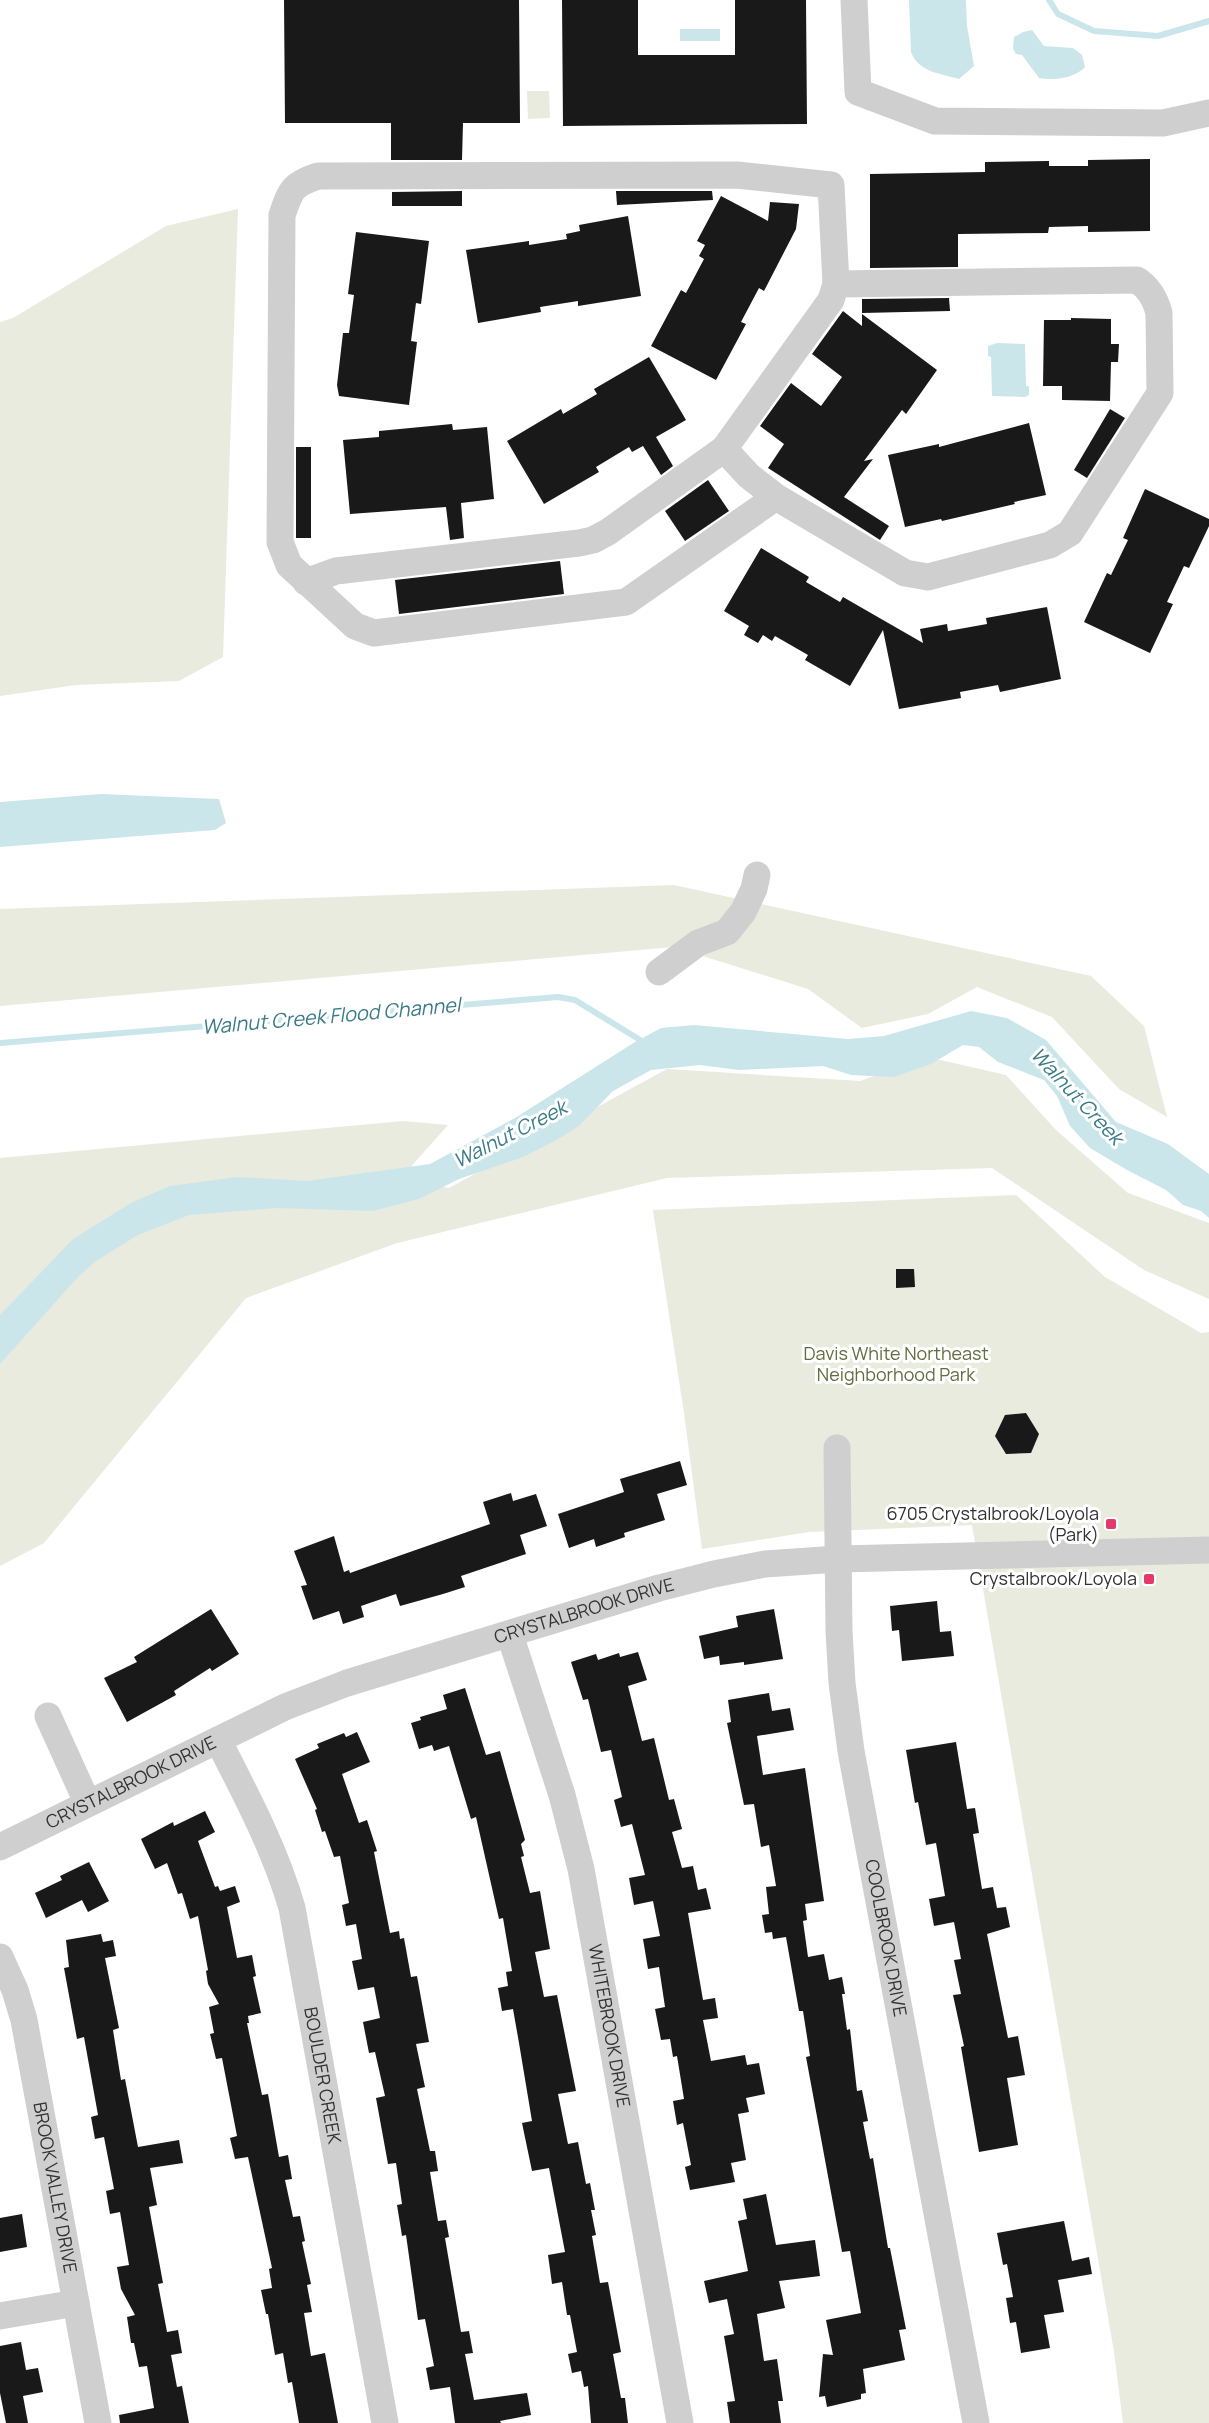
<svg xmlns="http://www.w3.org/2000/svg" width="1209" height="2423" font-family="Manrope,sans-serif">
  <style>
    .green { fill: #e8ebde }
    .water { fill: #cbe6eb }
    .lines { fill: none; stroke-linecap: round; stroke-linejoin: round }
    .stream { stroke: #cbe6eb; stroke-width: 6 }
    .building { fill: #191919 }
    .minor { stroke: #cfcfcf; stroke-width: 27 }
    .poi-dot { fill: #e4396d; stroke: #fff; stroke-width: 2 }
    .labels { text-anchor: middle; stroke-width: 6; stroke-linejoin: round; paint-order: stroke }
    .park-label { font-size: 18px; fill: #606e3f; stroke: #fff }
    .poi-label { font-size: 18px; fill: #323232; stroke: #fff; text-anchor: end }
    .street-label { font-size: 18px; fill: #323232; stroke: #fff }
    .water-label { font-size: 20px; font-style: italic; fill: #3a7b88; stroke: #fff }
  </style>
  <rect width="100%" height="100%" fill="#fff"/>
  <!-- green -->
  <g class="green">
    <path d="M527 91H549L550 118 528 119Z"/>
    <path d="M238 209 223 657 179 681 76 685 0 696V322L13 318 166 226Z"/>
    <path d="M674 885 1091 976 1144 1026 1167 1117 1119 1089 1052 1017 977 987 928 1014 862 1028 808 989 674 947 0 1006V909Z"/>
    <path d="M927 1057 1006 1075 1056 1130 1128 1193 1209 1223V1299L1144 1270 992 1168 667 1178 397 1243 246 1298 44 1543 0 1566V1158L403 1121 448 1125 401 1178 449 1188 667 1069 860 1081Z"/>
    <path d="M1016 1195 1105 1277 1201 1333 1209 1332V2423H1123L1114 2352 972 1525 809 1532 702 1549 684 1413 653 1210Z"/>
  </g>
  <!-- water -->
  <g class="water">
    <path d="M909 0H966L967 26 974 66 959 79C942 74 918 72 911 52Z"/>
    <rect x="680" y="29" width="40" height="12"/>
    <path d="M1032 30 1044 46 1073 48 1082 55 1085 67C1075 78 1053 81 1039 78L1022 55 1016 54 1013 49 1014 37 1023 32Z"/>
    <path d="M997 343 1025 344 1026 386H1029V395L1025 397 992 396 991 357 988 356V346Z"/>
    <path d="M101 794 219 799 226 823 215 830 0 847V802Z"/>
    <path d="M971 1011 1007 1018 1046 1040 1116 1122 1168 1144 1209 1174V1218L1201 1211 1183 1205 1166 1190 1127 1170 1090 1148 1070 1126 1057 1096 1044 1080 998 1062 979 1047 963 1045 931 1064 894 1077 851 1075 823 1066 739 1070 700 1065 651 1070 613 1091 579 1126 555 1141 523 1157 459 1179 419 1199 373 1211 277 1208 189 1215 138 1235 96 1261 78 1277 0 1364V1315L73 1239 131 1203 170 1186 237 1177 307 1181 430 1164 515 1118 635 1042 661 1028 694 1025 848 1039 884 1036Z"/>
  </g>
  <g class="lines">
    <!-- stream -->
    <g class="stream">
      <path d="M1049 0 1058 14 1094 31 1158 36 1209 21"/>
      <path d="M0 1043 558 997 575 1000 645 1043"/>
    </g>
  </g>
  <!-- building -->
  <g class="building">
    <path d="M284 0H519L520 123H463L462 160H391V123H285Z"/>
    <path d="M562 0H638V55H735V0H806L807 124 563 126Z"/>
    <path d="M1150 159V231L1088 232V226L1049 227 1048 233 958 234V267L870 268V174L985 172V162L1049 161V166H1088V160Z"/>
    <path d="M462 191V206H392V192Z"/>
    <path d="M616 191H712L713 200 617 205Z"/>
    <path d="M721 196 768 221 770 202 799 204 796 229 764 291 759 288 741 322 746 324 716 380 651 346 681 290 686 293 704 259 699 256 705 245 697 241Z"/>
    <path d="M628 216 641 296 578 306V301L540 307 541 312 478 323 466 250 529 241V245L567 239 566 234 580 231 579 225Z"/>
    <path d="M356 232 429 241 421 304 416 303 411 341 417 342 409 405 339 396 337 385 343 333H349L354 295 348 294Z"/>
    <path d="M949 298 950 311 862 313V299Z"/>
    <path d="M843 311 862 326V314L937 370 906 414 902 410 864 461 873 459 844 497 889 526 880 540 768 468 784 444 760 426 791 383 821 406 842 377 812 354Z"/>
    <path d="M1071 318 1111 319V344H1119L1118 362H1111L1110 401 1062 400V386H1043L1044 320H1071Z"/>
    <path d="M649 357 686 420 656 437 673 466 661 475 643 446 632 452 629 447 596 467 599 472 544 504 507 441 561 409 563 414 597 394 594 389Z"/>
    <path d="M1110 409 1125 418 1087 478 1074 470Z"/>
    <path d="M1029 423 1046 495 1014 502 1015 504 942 521 941 519 905 527 888 455 939 444V447Z"/>
    <path d="M452 424 453 430 487 427 494 499 461 503 464 538 450 540 446 507 350 514 343 440 379 437V431Z"/>
    <rect x="296" y="447" width="15" height="91"/>
    <path d="M708 480 729 511 685 541 665 511Z"/>
    <path d="M1145 489 1209 519V526L1189 568 1184 566 1167 602 1173 604 1150 653 1084 622 1107 573 1111 575 1128 540 1123 538Z"/>
    <path d="M761 548 809 577 806 582 840 602 843 597 923 643 920 629 947 624 948 631 987 624 986 618 1047 607 1061 679 1000 692 998 685 960 692 961 698 899 709 883 630 850 686 805 660 808 655 775 636 772 641 763 635 758 643 744 635 749 626 724 611Z"/>
    <path d="M560 561 564 594 399 614 395 580Z"/>
    <path d="M896 1269H914L915 1287 896 1288Z"/>
    <path d="M1026 1413 1039 1434 1031 1453 1006 1454 995 1436 1005 1415Z"/>
    <path d="M680 1461 687 1485 657 1494 665 1520 624 1533 625 1537 596 1547 594 1539 569 1548 558 1514 624 1492 620 1479Z"/>
    <path d="M511 1493 513 1501 536 1494 547 1526 520 1535 526 1554 461 1576 465 1587 443 1594 400 1606 396 1594 361 1606 364 1617 343 1624 339 1611 313 1620 301 1586 307 1585 294 1551 334 1536 344 1572 349 1570 350 1573 490 1524 483 1502Z"/>
    <path d="M937 1601 940 1632 951 1631 954 1656 902 1661 899 1630 892 1631 890 1606Z"/>
    <path d="M211 1609 239 1654 212 1671 210 1668 174 1691 176 1695 127 1722 104 1678 137 1662 134 1657Z"/>
    <path d="M774 1609 783 1659 744 1665V1662L720 1665 719 1656 704 1659 699 1636 738 1627 736 1616Z"/>
    <path d="M638 1652 647 1680 628 1686 642 1741 654 1738 669 1800 674 1799 682 1829 672 1832 682 1868 693 1866 698 1890 706 1888 711 1909 688 1913 703 2000 715 1998 718 2018 703 2020 711 2061 745 2055 747 2065 759 2063 765 2094 746 2098 749 2112 738 2114 746 2160 731 2163 735 2182 690 2190 685 2167 691 2165 683 2123 677 2125 673 2101 684 2099 677 2056 673 2057 670 2039 661 2040 655 2009 665 2007 659 1967 648 1969 643 1939 660 1936 653 1901 634 1905 629 1878 645 1875 632 1824 621 1827 614 1800 622 1797 611 1750 601 1752 588 1699 583 1700 571 1662 596 1654 598 1660 619 1653 620 1657Z"/>
    <path d="M465 1688 486 1755 500 1751 525 1840 521 1844 524 1856 521 1857 530 1893 540 1891 550 1949 535 1952 544 1997 557 1995 576 2091 558 2094 568 2144 578 2142 586 2184 590 2183 595 2210H591L596 2235 592 2236 600 2283 608 2282 621 2352 613 2354 621 2398H625L628 2423H591L588 2386 584 2387 581 2371 572 2373 568 2354 577 2352 570 2315H567L562 2282 552 2284 548 2255 565 2252 549 2168 532 2171 522 2123 532 2121 519 2043 513 2009 502 2011 498 1988 508 1986 506 1972 512 1971 503 1918 499 1919 476 1817 471 1819 449 1746 434 1751 432 1745 419 1749 411 1723 421 1720 420 1717 447 1709 443 1695Z"/>
    <path d="M769 1693 772 1711 790 1708 794 1730 757 1736 763 1775 805 1768 824 1901 805 1904 807 1920 803 1921 808 1957 824 1954 829 1980 842 1977 845 1994H842L847 2030 850 2029 857 2091 862 2090 868 2121 863 2122 870 2159 873 2158 888 2248H890L906 2329 899 2330 905 2360 863 2369 866 2393 861 2394V2399L827 2407 825 2396 819 2397 823 2354 833 2355 826 2320 861 2313 850 2251 842 2252 806 2057 810 2056 803 2011H799L786 1937 773 1939 772 1932 765 1933 762 1915 769 1914 766 1887 776 1886 769 1845 761 1847 754 1804 744 1805 727 1723 731 1722 728 1700Z"/>
    <path d="M357 1732 370 1762 342 1774 359 1823 367 1820 377 1851 374 1852 390 1933 399 1931 400 1939 404 1938 411 1977 417 1976 429 2042 416 2044 425 2087 417 2089 430 2151H435L438 2171 430 2172 438 2221 446 2220 449 2237 445 2238 461 2332 469 2331 473 2353 465 2354 474 2400 527 2393 531 2415 500 2421 501 2423H455L450 2387 430 2390 426 2368 434 2366 425 2319 418 2320 406 2235 402 2236 397 2205 402 2204 396 2163 388 2164 376 2098 385 2096 375 2052 369 2053 363 2022 380 2018 374 1987 358 1990 352 1961 362 1959 356 1924 346 1926 342 1905 349 1903 340 1856 334 1857 325 1831 322 1832 315 1810 317 1809 295 1759 319 1748 317 1744 344 1733 346 1737Z"/>
    <path d="M956 1742 967 1809 975 1808 979 1833 973 1834 982 1889 993 1887 997 1908 1006 1907 1010 1927 987 1934 1008 2038 1018 2036 1025 2075 1007 2078 1018 2145 979 2152 961 2047 964 2046 953 1995 961 1994 954 1960 961 1959 954 1922 934 1926 929 1899 945 1896 936 1843 926 1845 918 1802 915 1803 906 1750Z"/>
    <path d="M205 1811 215 1832 198 1841 215 1887 218 1886 220 1891 235 1886 240 1902 227 1907 237 1958 252 1955 256 1976 253 1977 261 2013 248 2016 249 2023H247L262 2095 268 2094 279 2157 288 2155 292 2179 285 2180 293 2217 300 2216 305 2241 302 2242 311 2284 307 2285 312 2312 304 2313 311 2356 325 2353 338 2423H299L292 2382 288 2383 283 2353 275 2355 268 2314H266L261 2290 272 2288 269 2269 272 2268 248 2157 235 2159 230 2138 237 2136 222 2058 216 2059 210 2034 214 2033 209 2007 219 2004 208 1984 206 1971 208 1970 198 1916 190 1919 182 1893 178 1894 167 1863 155 1869 141 1839 173 1822 174 1826Z"/>
    <path d="M89 1862 109 1901 88 1912 82 1900 46 1918 35 1893 62 1880 60 1876Z"/>
    <path d="M101 1934 103 1942 113 1940 116 1956 105 1958 119 2028 113 2030 121 2080 125 2079 138 2147 179 2140 183 2163 150 2168 157 2205 149 2207 163 2283 158 2284 167 2332 178 2330 182 2353 171 2355 177 2387 182 2386 189 2423H120L119 2415 154 2408 147 2366 139 2367 134 2343H131L127 2317 135 2315 121 2289 117 2267 129 2265 120 2212 110 2214 106 2191 114 2189 104 2137 95 2139 91 2117 98 2115 84 2037 77 2039 64 1968 69 1967 66 1940Z"/>
    <path d="M766 2194 776 2245 815 2240 820 2276 779 2281 785 2308 757 2314 764 2361 777 2359 783 2401H778L781 2423H730L727 2402 735 2401 724 2336 734 2334 727 2299 709 2303 704 2281 748 2271 738 2221 747 2219 743 2199Z"/>
    <path d="M22 2214 27 2247 0 2252V2218Z"/>
    <path d="M1064 2221 1072 2261 1089 2257 1092 2274 1058 2280 1064 2312 1044 2315 1050 2348 1021 2353 1016 2322 1010 2323 1006 2298 1013 2297 1007 2264 1003 2265 997 2233Z"/>
    <path d="M21 2342 26 2370 38 2368 43 2392 23 2396 28 2423H6L0 2393V2346Z"/>
  </g>
  <g class="lines">
    <!-- minor -->
    <g class="minor">
      <path d="M854 0 858 92 935 121 1163 123 1209 113"/>
      <path d="M724 449 749 476 776 497 905 573 928 577 1050 545 1070 533 1160 393 1159 313C1155 298 1149 288 1137 280L836 284"/>
      <path d="M306 582 336 571 579 543 593 540 608 532 724 449 831 300 836 284 831 185 737 175 318 176C292 185 291 189 282 215L280 542 289 565 355 626 374 633 626 602 776 497"/>
      <path d="M659 972 698 943 727 932 743 912 754 889 757 875"/>
      <path id="s1" d="M837 1448 839 1631 842 1683 851 1751 976 2423"/>
      <path id="s2" d="M510 1635 562 1795 581 1869 680 2423"/>
      <path d="M48 1716 87 1802"/>
      <path id="s3" d="M218 1740C246 1795 275 1849 292 1908L385 2423"/>
      <path id="s4" d="M0 1847 285 1707 347 1683 659 1588 714 1574 765 1564 838 1559 1209 1550"/>
      <path id="s5" d="M0 1957 15 1990 24 2020 98 2423"/>
      <path d="M0 2316 76 2303"/>
    </g>
  </g>
  <!-- markers -->
  <g class="poi-dot">
    <rect x="1105" y="1518" width="12" height="12" rx="3"/>
    <rect x="1143" y="1573" width="12" height="12" rx="3"/>
  </g>
  <g class="labels">
    <!-- park labels -->
    <g class="park-label">
      <text x="896" y="1360">Davis White Northeast<tspan x="896" dy="21">Neighborhood Park</tspan></text>
    </g>
    <!-- poi labels -->
    <g class="poi-label">
      <text x="1099" y="1520">6705 Crystalbrook/Loyola<tspan x="1099" dy="21">(Park)</tspan></text>
      <text x="1137" y="1585">Crystalbrook/Loyola</text>
    </g>
    <!-- street labels -->
    <g class="street-label">
      <text dy="6" stroke="none"><textPath href="#s4" startOffset="632">CRYSTALBROOK DRIVE</textPath></text>
      <text dy="6" stroke="none"><textPath href="#s4" startOffset="146">CRYSTALBROOK DRIVE</textPath></text>
      <text dy="6" stroke="none"><textPath href="#s1" startOffset="494">COOLBROOK DRIVE</textPath></text>
      <text dy="6" stroke="none"><textPath href="#s2" startOffset="404">WHITEBROOK DRIVE</textPath></text>
      <text dy="6" stroke="none"><textPath href="#s3" startOffset="354">BOULDER CREEK</textPath></text>
      <text dy="6" stroke="none"><textPath href="#s5" startOffset="238">BROOK VALLEY DRIVE</textPath></text>
    </g>
    <!-- water labels -->
    <g class="water-label">
      <text transform="translate(331 1016) rotate(-5)" y="7">Walnut Creek Flood Channel</text>
      <text transform="translate(1077 1096) rotate(47)" y="7">Walnut Creek</text>
      <text transform="translate(510 1134) rotate(-27)" y="7">Walnut Creek</text>
    </g>
  </g>
</svg>
